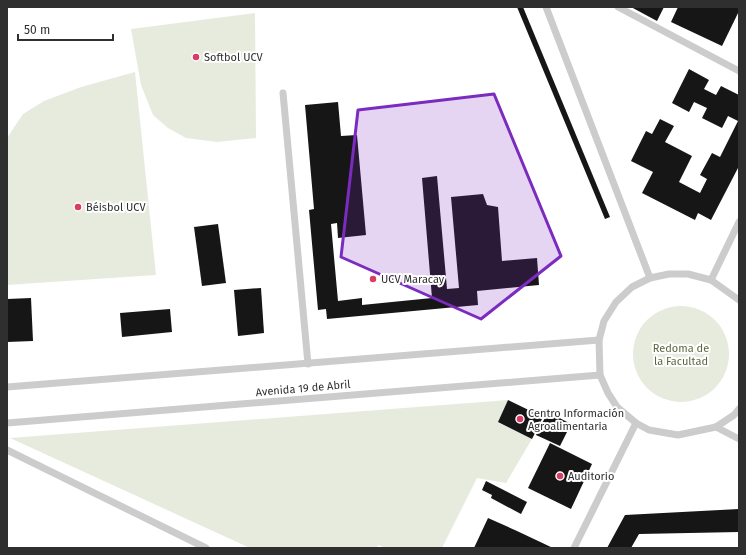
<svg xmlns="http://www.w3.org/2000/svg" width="746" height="555" font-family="'Fira Sans',sans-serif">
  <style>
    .green { fill: #e7ebde }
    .building { fill: #161616 }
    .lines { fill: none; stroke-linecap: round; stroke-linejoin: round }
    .service { stroke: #ccc; stroke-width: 7 }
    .marked { fill: #7b2cbf; fill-opacity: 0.2; stroke: #7b2cbf; stroke-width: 3; stroke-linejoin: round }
    .poi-dot { fill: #d83e65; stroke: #fff; stroke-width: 1.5 }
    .labels { text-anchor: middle; stroke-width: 4; stroke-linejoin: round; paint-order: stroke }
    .poi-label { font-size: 11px; fill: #2f2f2f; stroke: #fff; text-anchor: start }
    .park-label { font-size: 11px; fill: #59673f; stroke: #fff }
    .street-label { font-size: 11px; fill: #2f2f2f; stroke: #fff }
  </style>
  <rect width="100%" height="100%" fill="#fff"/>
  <!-- green -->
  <g class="green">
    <path d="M255 13 256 138 217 142 186 138 168 128 153 115 141 85 131 29Z"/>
    <path d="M135 72 156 275 7 285V138L23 114 44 101 81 87Z"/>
    <circle cx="681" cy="354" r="48"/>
    <path d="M508 400 498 422 532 439 506 483 477 478 442 548H386L378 545 377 548H250L10 438Z"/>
  </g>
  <!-- building -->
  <g class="building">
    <path d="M517 7H523L610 217 605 219Z"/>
    <path d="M631 7H664L657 21Z"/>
    <path d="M678 7H739V11L722 46 671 22Z"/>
    <path d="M689 69 709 80 704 89 716 95 721 86 739 95V166L711 220 698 213 695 220 642 193 653 172 631 161 646 131 652 134 660 119 674 126 665 142 692 156 679 182 700 193 707 179 700 175 712 153 720 157 738 121 728 116 722 128 702 118 707 108 694 102 689 112 672 103Z"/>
    <path d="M338 102 341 136 357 135 366 235 338 238 337 223 331 224 338 301 362 298V305L432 298 422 178 437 176 447 289 459 288 451 197 483 194 487 205 498 207 502 261 537 258 539 285 477 291 478 305 327 319 326 309 318 310 309 210 314 209 305 105Z"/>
    <path d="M218 224 226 283 202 286 194 227Z"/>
    <path d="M261 288 264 333 238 336 234 290Z"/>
    <path d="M31 298 33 341 7 342V299Z"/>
    <path d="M170 309 172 332 122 337 120 313Z"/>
    <path d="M508 400 543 417 532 439 498 422Z"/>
    <path d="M548 412 571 424 560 446 536 435Z"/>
    <path d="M550 443 592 464 571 509 528 488Z"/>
    <path d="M486 481 527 502 521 514 491 498 492 495 482 490Z"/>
    <path d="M739 509V532L639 534 631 548H607L625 515Z"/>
    <path d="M488 518 517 531 553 548H474Z"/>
  </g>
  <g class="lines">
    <!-- service -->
    <g class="service">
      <path d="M546 7 650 278"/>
      <path d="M618 7 739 71"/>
      <path d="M283 93 308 364"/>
      <path d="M711 280 739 222"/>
      <path d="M739 300 711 280 688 274H669L650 278 632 287 616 302 604 321 599 340 600 375 608 393 617 407 636 423 649 430 678 435 716 427 734 415 739 409"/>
      <path d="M7 387 599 340"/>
      <path d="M7 423 600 375"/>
      <path d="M716 427 739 439"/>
      <path d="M7 450 206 548"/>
      <path d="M574 548 636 423"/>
    </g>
  </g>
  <!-- marked area -->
  <path class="marked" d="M494 94 561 256 481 319 341 257 358 110Z"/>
  <!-- markers -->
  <g class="poi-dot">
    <circle cx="196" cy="57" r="4"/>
    <circle cx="78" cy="207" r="4"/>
    <circle cx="373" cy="279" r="4"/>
    <circle cx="520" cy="419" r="4"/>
    <circle cx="560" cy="476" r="4"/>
  </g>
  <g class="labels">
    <!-- poi labels -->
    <g class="poi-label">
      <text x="204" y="61">Softbol UCV</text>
      <text x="86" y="211">Béisbol UCV</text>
      <text x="381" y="283">UCV Maracay</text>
      <text x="528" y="417">Centro Información<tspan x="528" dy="13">Agroalimentaria</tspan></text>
      <text x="568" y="480">Auditorio</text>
    </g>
    <!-- park labels -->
    <g class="park-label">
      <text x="681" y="352">Redoma de<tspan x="681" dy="13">la Facultad</tspan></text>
    </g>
    <!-- street labels -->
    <g class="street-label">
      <text transform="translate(303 388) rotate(-5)" y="4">Avenida 19 de Abril</text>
    </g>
  </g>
  <!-- border -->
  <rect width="746" height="555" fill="none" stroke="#2f2f2f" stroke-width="16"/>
  <!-- scale -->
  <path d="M18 34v6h95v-6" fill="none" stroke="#2f2f2f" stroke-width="2"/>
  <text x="24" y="34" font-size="12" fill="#2f2f2f" stroke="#ffffff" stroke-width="3" paint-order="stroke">50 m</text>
</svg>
